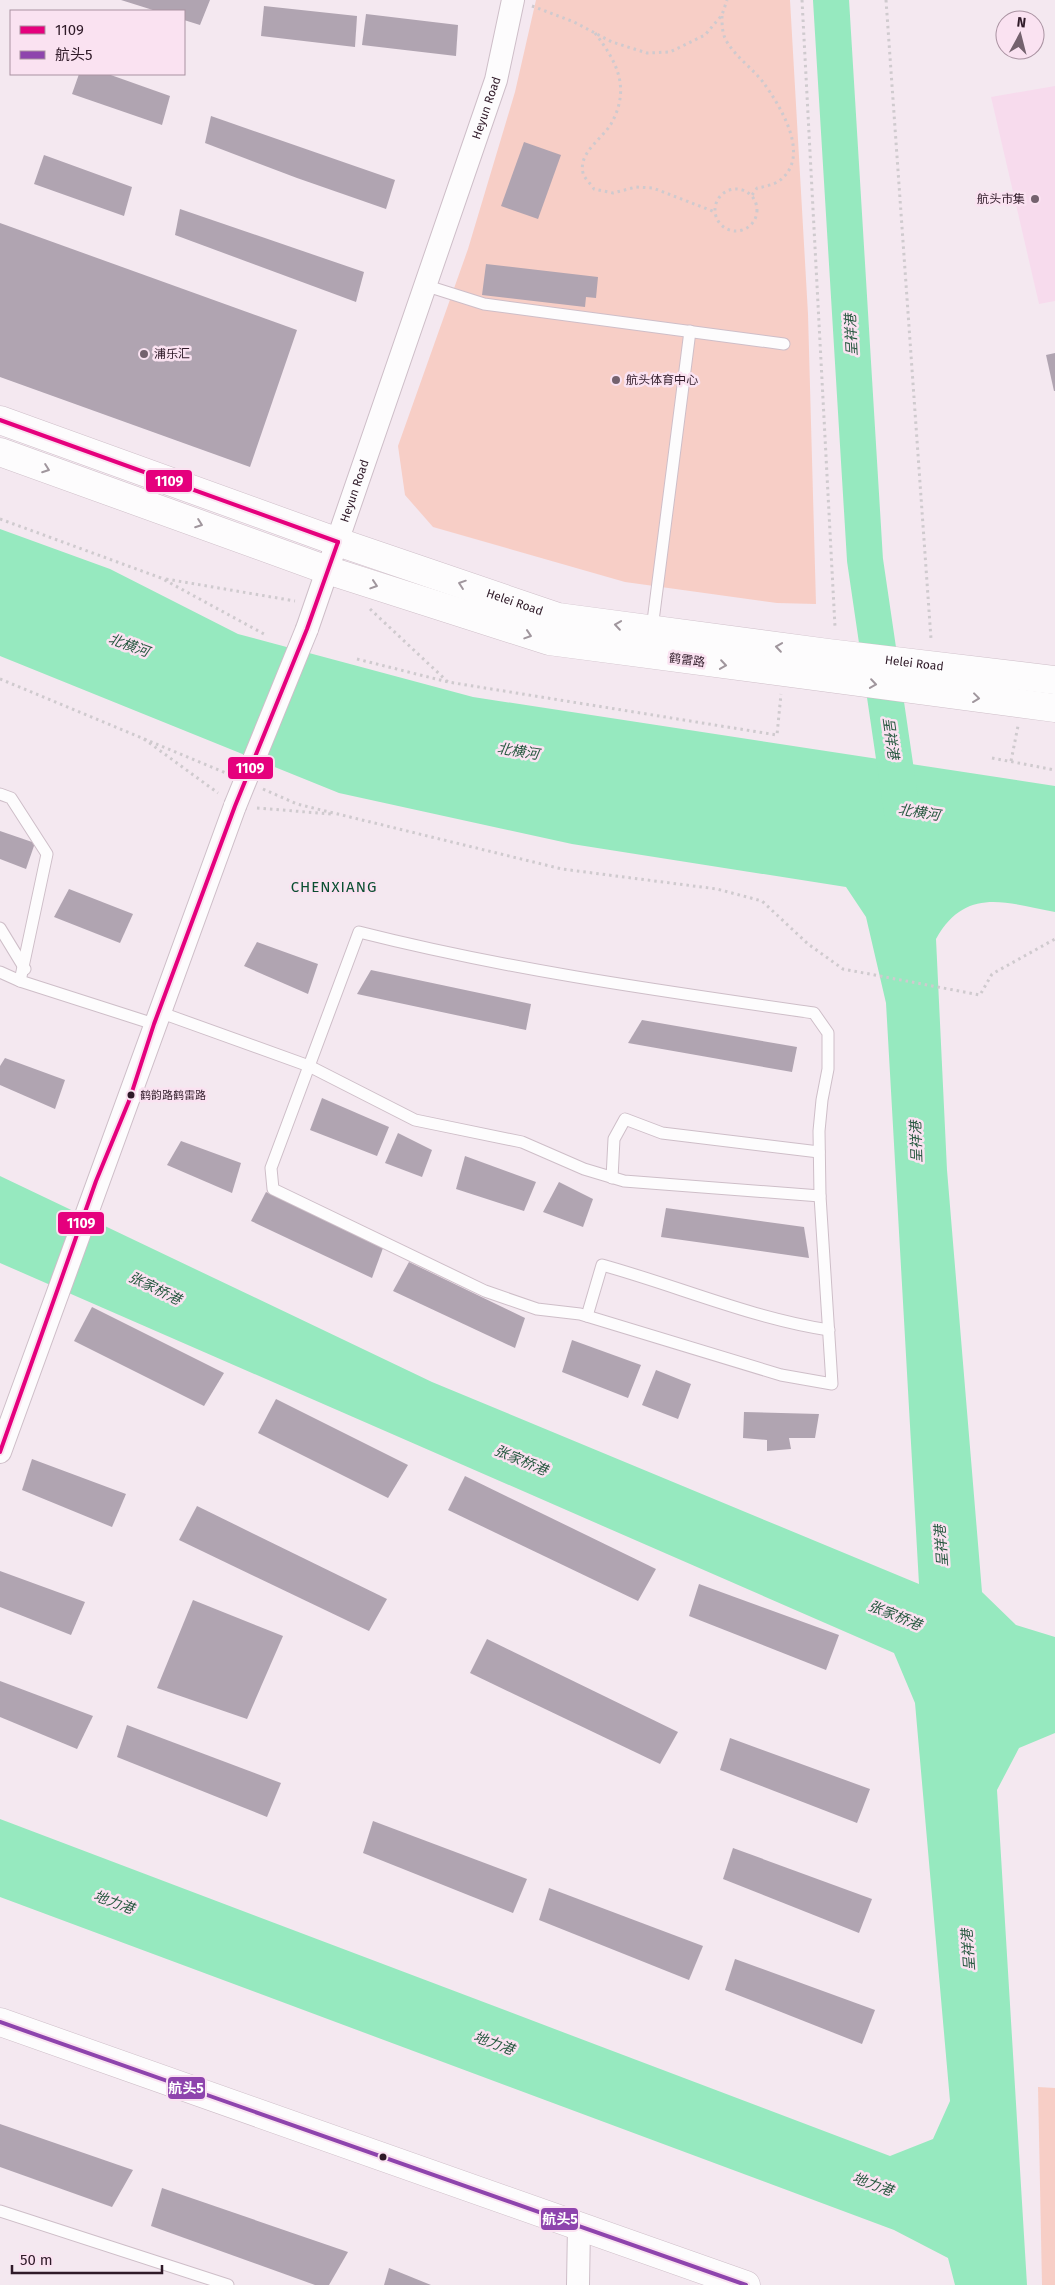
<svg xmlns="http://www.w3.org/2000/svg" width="1055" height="2285" font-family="'Fira Sans','Noto Sans SC',sans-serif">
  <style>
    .built { fill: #f7dbed }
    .green { fill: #f7cec6 }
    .water { fill: #96e9bf }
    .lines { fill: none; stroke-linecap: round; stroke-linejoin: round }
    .river { stroke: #96e9bf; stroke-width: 36 }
    .building { fill: #b0a4b1 }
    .service-casing { stroke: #cebec8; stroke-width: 13 }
    .minor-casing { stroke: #cebec8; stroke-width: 24 }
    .tertiary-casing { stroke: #cebec8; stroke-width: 29 }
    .path { stroke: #cfcace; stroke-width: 3; stroke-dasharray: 2.5 4; stroke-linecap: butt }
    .service { stroke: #fdfcfd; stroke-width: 11 }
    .minor { stroke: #fdfcfd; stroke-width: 22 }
    .tertiary { stroke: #fdfcfd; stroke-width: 28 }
    .minor-bridge-casing { stroke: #cebec8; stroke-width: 24; stroke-linecap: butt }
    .minor-bridge { stroke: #fdfcfd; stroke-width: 22 }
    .bus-1-casing { stroke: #fae2f1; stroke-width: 8 }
    .bus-2-casing { stroke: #fae2f1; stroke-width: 8 }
    .bus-1 { stroke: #e5007d; stroke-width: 4 }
    .bus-2 { stroke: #8e44ad; stroke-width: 4 }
    .oneway { stroke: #a0969d }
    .poi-dot { fill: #74626e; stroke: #fae2f1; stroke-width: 2 }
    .bus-dot { fill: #2f1a28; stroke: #fae2f1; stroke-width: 2 }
    .labels { text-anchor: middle; stroke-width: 5; stroke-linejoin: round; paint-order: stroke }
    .bus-label { font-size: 11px; fill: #2f1a28; stroke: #fae2f1; text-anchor: start }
    .street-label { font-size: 12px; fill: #2f1a28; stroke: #fae2f1 }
    .poi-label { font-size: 12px; fill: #2f1a28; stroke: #fae2f1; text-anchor: start }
    .water-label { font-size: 14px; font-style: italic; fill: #25573e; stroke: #fae2f1 }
    .quarter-label { font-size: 15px; letter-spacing: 1px; fill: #0b4d31; stroke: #fae2f1 }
    .line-badge { stroke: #fae2f1; stroke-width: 2 }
    .badge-label { font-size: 14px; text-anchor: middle; font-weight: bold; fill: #fff }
  </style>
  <rect width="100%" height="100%" fill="#f4e8f0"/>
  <!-- built -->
  <path class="built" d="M1055 86V301L1039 304 991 97Z"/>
  <!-- green -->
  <g class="green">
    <path d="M536 0H790L808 314 816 604 777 603 625 582 433 527 405 495 398 446 468 249 515 92Z"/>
    <path d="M1038 2087 1055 2088V2285H1042Z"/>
  </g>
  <!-- water -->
  <path class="water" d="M0 529 110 569 238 634 473 697 1055 786V912C1006 903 966 886 936 939L947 1170 982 1592 1016 1625 1055 1637V1733L1019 1748 997 1790 1027 2285H955L948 2258 894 2230 0 1897V1819L890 2156 933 2139 950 2101 915 1703 894 1653 0 1263V1176L432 1382 919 1584 886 1003 866 917 846 887 572 844 339 793 0 656Z"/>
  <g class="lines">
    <!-- river -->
    <path class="river" d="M831 0 865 560 902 812"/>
  </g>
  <!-- building -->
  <g class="building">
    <path d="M121 0H210L200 25 184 20V11H156Z"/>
    <path d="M264 6 357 16 355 47 261 36Z"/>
    <path d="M366 14 458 25 456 56 362 45Z"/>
    <path d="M79 74H108L170 96 162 125 72 94Z"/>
    <path d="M211 116 395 180 386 209 297 178 205 143Z"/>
    <path d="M524 142 561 155 538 219 501 206Z"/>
    <path d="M44 155 132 187 124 216 34 184Z"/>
    <path d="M180 209 364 272 356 302 175 235Z"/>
    <path d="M0 223 297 330 250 467 0 377Z"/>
    <path d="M486 264 598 277 596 298 586 297 585 307 482 295Z"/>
    <path d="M1055 353V391H1054L1046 355Z"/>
    <path d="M0 831 35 843 26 869 0 859Z"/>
    <path d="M69 889 133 914 120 943 54 917Z"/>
    <path d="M257 942 318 964 308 994 244 966Z"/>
    <path d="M371 970 531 1004 526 1030 357 994Z"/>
    <path d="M642 1020 797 1047 792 1072 628 1043Z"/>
    <path d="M5 1058 65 1080 55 1109 0 1085V1066Z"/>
    <path d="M322 1098 389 1127 377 1156 310 1130Z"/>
    <path d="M398 1133 432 1150 422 1177 385 1163Z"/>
    <path d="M181 1141 241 1163 232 1193 167 1165Z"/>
    <path d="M465 1156 536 1182 524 1211 456 1189Z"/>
    <path d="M559 1182 593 1199 583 1227 543 1212Z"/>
    <path d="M266 1192 383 1248 372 1278 251 1221Z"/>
    <path d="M666 1208 804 1227 809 1258 661 1237Z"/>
    <path d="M409 1262 525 1318 515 1348 393 1291Z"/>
    <path d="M92 1307 224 1373 204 1406 74 1341Z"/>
    <path d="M572 1340 641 1365 628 1398 562 1372Z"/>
    <path d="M656 1370 691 1384 678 1419 642 1405Z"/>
    <path d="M276 1399 408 1465 388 1498 258 1433Z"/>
    <path d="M744 1412 819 1414 815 1438H789L791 1449 767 1451V1440L743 1438Z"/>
    <path d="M32 1459 126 1494 112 1527 22 1490Z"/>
    <path d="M465 1476 656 1569 638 1601 448 1510Z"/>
    <path d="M197 1506 387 1599 369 1631 179 1540Z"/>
    <path d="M0 1571 85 1602 71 1635 0 1607Z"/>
    <path d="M699 1584 839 1635 826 1670 689 1616Z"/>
    <path d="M193 1600 283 1636 247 1719 157 1688Z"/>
    <path d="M487 1639 678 1732 660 1764 470 1673Z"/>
    <path d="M0 1681 93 1716 77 1749 0 1717Z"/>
    <path d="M127 1725 281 1783 267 1817 117 1757Z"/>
    <path d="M730 1738 870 1789 857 1823 720 1770Z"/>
    <path d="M373 1821 527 1879 513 1913 363 1853Z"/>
    <path d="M733 1848 872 1899 859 1933 723 1879Z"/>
    <path d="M549 1888 703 1946 689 1980 539 1920Z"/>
    <path d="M735 1959 875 2010 862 2044 725 1990Z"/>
    <path d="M0 2124 133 2170 112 2207 0 2167Z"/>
    <path d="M162 2188 348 2252 329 2285H315L151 2226Z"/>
    <path d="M389 2268 431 2285H384Z"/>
  </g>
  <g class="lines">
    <!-- service casing -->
    <g class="service-casing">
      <g id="service">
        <path d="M424 285 484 304 784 344"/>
        <path d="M652 629 690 331"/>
        <path d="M0 794 11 798 47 854 20 981"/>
        <path d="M0 928 25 969"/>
        <path d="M359 932C509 970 661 991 814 1013L828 1033V1069L822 1100 819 1131 820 1196 832 1384 781 1375 580 1314 537 1309 485 1291 273 1189 271 1168Z"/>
        <path d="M0 972 20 981 154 1024"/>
        <path d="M159 1012 309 1066 415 1120 522 1142 584 1169 624 1181 820 1196"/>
        <path d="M612 1178 614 1139 625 1119 662 1133 819 1152"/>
        <path d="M587 1316 602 1265C678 1286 751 1318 829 1330"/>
        <path d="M0 2211 228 2285"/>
      </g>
    </g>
    <!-- minor casing -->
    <g class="minor-casing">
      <g id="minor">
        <path id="s1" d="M307 629 496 80 513 0"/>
        <path d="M0 1452C77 1236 156 1021 235 806"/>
        <path d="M578 2285 579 2226"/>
      </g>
    </g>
    <!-- tertiary casing -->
    <g class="tertiary-casing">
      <g id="tertiary">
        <path id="s2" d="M0 420 338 542 558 617 828 653 1055 680"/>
        <path d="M0 452 327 570 549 641 1055 708"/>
        <path d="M0 2022 746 2285"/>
      </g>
    </g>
    <!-- path -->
    <g class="path">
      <path d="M802 0 835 627"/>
      <path d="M886 0 931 639"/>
      <path d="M532 6 574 22 612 42 647 53 670 52 705 35 722 15 727 0"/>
      <path d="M722 16C722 25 722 34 727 42 736 57 752 68 763 82 781 107 812 157 779 181 773 185 763 187 757 188L752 195"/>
      <path d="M595 33C617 62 631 88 611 124 602 139 578 153 583 173 584 178 591 184 594 189L613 193 636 187 653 188 715 212"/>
      <circle cx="736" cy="210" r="21"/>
      <path d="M0 519 161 578 264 634"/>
      <path d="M166 579 295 601"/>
      <path d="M370 609 448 682"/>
      <path d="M357 659 448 682 777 735 781 694"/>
      <path d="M0 679 226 773"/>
      <path d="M144 739 218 793"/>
      <path d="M992 758 1055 770"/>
      <path d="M1011 761 1018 726"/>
      <path d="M263 789 297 804 562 869 717 889 762 901 808 944 843 969 980 995 992 974 1055 939"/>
      <path d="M257 808 331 814"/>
    </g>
    <!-- service -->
    <use href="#service" class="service"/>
    <!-- minor -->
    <use href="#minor" class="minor"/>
    <!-- tertiary -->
    <use href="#tertiary" class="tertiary"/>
    <!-- minor-bridge casing -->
    <g class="minor-bridge-casing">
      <path id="minor-bridge" d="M235 806 307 629"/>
    </g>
    <!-- minor-bridge -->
    <use href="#minor-bridge" class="minor-bridge"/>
    <!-- bus-1 casing -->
    <g class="bus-1-casing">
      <g id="bus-1">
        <path d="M0 420 338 542"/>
        <path d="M0 1452 96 1181 129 1101 154 1024 235 806 307 629 338 542"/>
      </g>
    </g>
    <!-- bus-2 casing -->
    <g class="bus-2-casing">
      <path id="bus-2" d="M0 2022 746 2285"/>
    </g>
    <!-- bus-1 -->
    <use href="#bus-1" class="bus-1"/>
    <!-- bus-2 -->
    <use href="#bus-2" class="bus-2"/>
  </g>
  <!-- one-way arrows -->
  <defs><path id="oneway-chevron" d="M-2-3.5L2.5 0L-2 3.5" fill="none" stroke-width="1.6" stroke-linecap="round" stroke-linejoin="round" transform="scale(1.25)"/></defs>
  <g class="oneway">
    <use href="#oneway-chevron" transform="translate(46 469) rotate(20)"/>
    <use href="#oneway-chevron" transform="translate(199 524) rotate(20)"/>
    <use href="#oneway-chevron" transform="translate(462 584) rotate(-161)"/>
    <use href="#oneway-chevron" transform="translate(374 585) rotate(18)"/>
    <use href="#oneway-chevron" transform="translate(618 625) rotate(-172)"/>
    <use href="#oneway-chevron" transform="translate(528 635) rotate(18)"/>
    <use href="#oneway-chevron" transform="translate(779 647) rotate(-172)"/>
    <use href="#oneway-chevron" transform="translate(723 665) rotate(8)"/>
    <use href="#oneway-chevron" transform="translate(873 684) rotate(8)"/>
    <use href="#oneway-chevron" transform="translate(976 698) rotate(7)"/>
  </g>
  <!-- markers -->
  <g class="poi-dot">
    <circle cx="1035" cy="199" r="5"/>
    <circle cx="144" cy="354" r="5"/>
    <circle cx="616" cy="380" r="5"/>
  </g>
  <g class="bus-dot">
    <circle cx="131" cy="1095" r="4.5"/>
    <circle cx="383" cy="2157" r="4.5"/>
  </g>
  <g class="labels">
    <!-- bus labels -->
    <g class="bus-label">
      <text x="140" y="1099">鹤韵路鹤雷路</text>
    </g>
    <!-- street labels -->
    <g class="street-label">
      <text dy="4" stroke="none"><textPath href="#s1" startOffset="551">Heyun Road</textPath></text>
      <text dy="4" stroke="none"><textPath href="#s1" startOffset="146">Heyun Road</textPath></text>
      <text dy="4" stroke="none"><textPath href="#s2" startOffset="546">Helei Road</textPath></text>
      <text transform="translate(687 660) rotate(8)" y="4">鹤雷路</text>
      <text dy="4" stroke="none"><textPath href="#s2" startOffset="951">Helei Road</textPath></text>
    </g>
    <!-- poi labels -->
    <g class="poi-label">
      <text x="1025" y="203" text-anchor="end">航头市集</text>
      <text x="154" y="358">浦乐汇</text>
      <text x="626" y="384">航头体育中心</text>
    </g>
    <!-- water labels -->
    <g class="water-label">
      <text transform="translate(851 335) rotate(-93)" y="5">呈祥港</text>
      <text transform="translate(129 645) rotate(20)" y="5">北横河</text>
      <text transform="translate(891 738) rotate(82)" y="5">呈祥港</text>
      <text transform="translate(518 751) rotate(9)" y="5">北横河</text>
      <text transform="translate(919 812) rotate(9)" y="5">北横河</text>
      <text transform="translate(916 1142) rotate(-92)" y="5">呈祥港</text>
      <text transform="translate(155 1288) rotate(26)" y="5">张家桥港</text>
      <text transform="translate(521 1460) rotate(23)" y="5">张家桥港</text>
      <text transform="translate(941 1546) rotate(-94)" y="5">呈祥港</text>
      <text transform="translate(895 1615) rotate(22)" y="5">张家桥港</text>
      <text transform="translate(114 1902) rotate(20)" y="5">地力港</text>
      <text transform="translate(968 1950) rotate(-94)" y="5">呈祥港</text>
      <text transform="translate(494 2043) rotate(20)" y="5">地力港</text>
      <text transform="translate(873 2184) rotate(20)" y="5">地力港</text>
    </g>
    <!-- quarter labels -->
    <g class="quarter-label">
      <text x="334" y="892">CHENXIANG</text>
    </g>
  </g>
  <g class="line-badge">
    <rect x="145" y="469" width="48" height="24" rx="5" fill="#e5007d"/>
    <rect x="227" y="756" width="47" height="24" rx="5" fill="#e5007d"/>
    <rect x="57" y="1211" width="48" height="24" rx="5" fill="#e5007d"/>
    <rect x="167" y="2076" width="39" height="24" rx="5" fill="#8e44ad"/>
    <rect x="540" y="2207" width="39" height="24" rx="5" fill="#8e44ad"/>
  </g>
  <g class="badge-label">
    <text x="169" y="486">1109</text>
    <text x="250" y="773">1109</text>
    <text x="81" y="1228">1109</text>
    <text x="186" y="2093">航头5</text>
    <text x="560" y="2224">航头5</text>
  </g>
  <!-- legend -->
  <rect x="10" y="10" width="175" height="65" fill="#fae2f1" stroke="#a992a1"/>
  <rect x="20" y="26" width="25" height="8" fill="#e5007d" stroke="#a992a1"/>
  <text x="55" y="35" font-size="15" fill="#2f1a28">1109</text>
  <rect x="20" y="51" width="25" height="8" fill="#8e44ad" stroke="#a992a1"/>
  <text x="55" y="60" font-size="15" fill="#2f1a28">航头5</text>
  <!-- north arrow -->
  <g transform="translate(1020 35) rotate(7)"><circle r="24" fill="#fae2f1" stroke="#a992a1"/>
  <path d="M0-4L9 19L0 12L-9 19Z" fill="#74626e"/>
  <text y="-8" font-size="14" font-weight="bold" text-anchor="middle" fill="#2f1a28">N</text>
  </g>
  <!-- scale -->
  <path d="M12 2265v8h150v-8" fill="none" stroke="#2f1a28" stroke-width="2.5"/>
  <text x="20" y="2265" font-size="15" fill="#2f1a28" stroke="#fae2f1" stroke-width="4" paint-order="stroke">50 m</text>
</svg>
